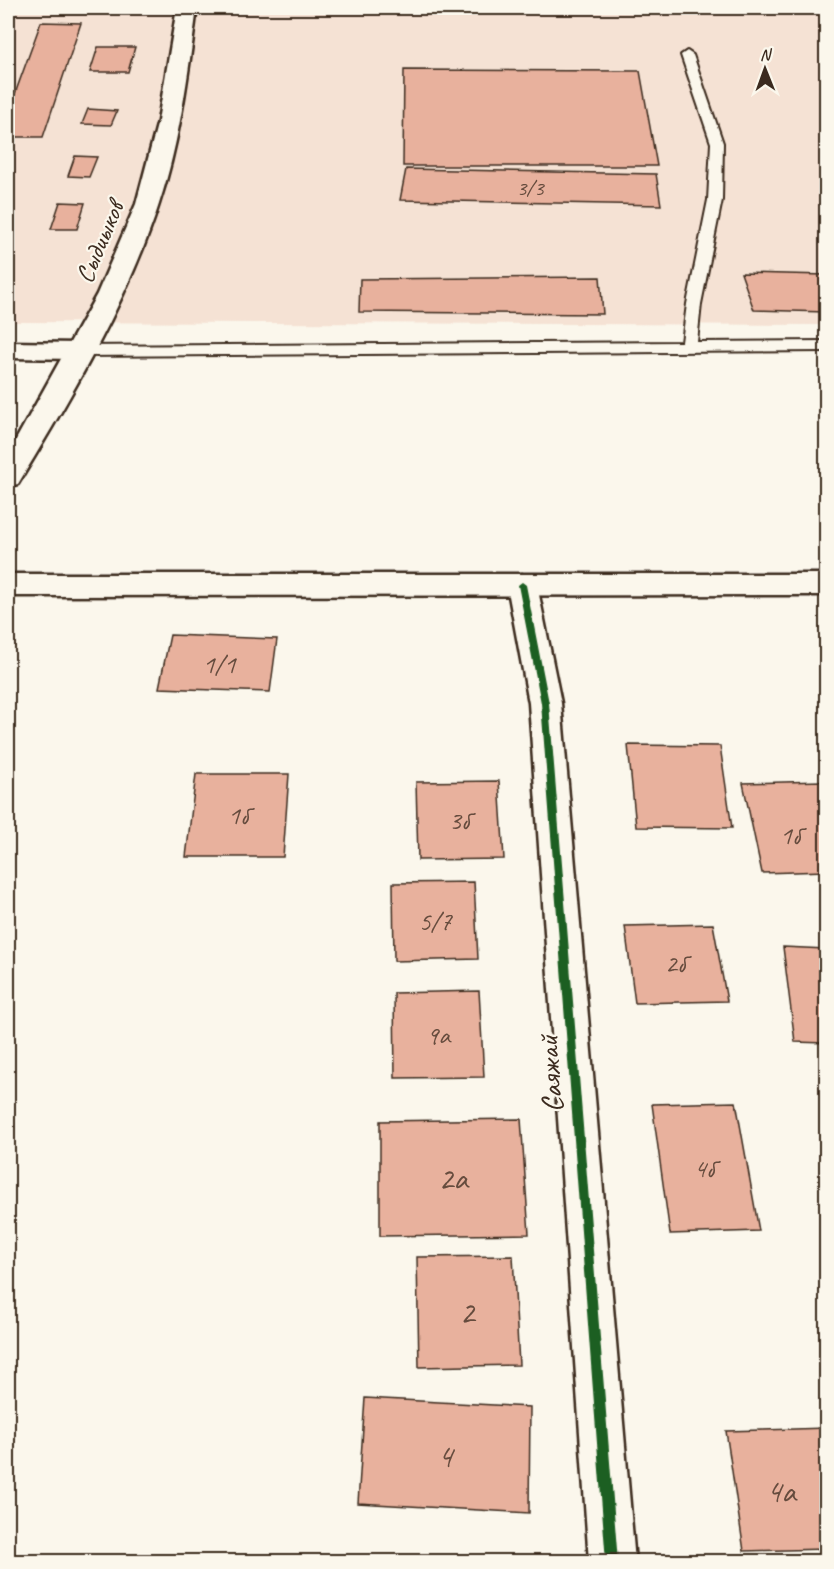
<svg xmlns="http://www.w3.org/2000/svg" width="834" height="1569" font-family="Caveat,sans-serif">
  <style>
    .built { fill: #f5e2d4 }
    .building { fill: #e8b19d; stroke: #3b2a1e; stroke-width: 1.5 }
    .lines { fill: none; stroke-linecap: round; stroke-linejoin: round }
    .service-casing { stroke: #3b2a1e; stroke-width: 4 }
    .minor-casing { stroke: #3b2a1e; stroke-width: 5 }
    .secondary-casing { stroke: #3b2a1e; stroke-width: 5 }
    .service { fill: #fbf7ec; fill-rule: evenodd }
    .minor { fill: #fbf7ec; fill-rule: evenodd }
    .secondary { fill: #fbf7ec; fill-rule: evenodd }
    .cycleway-casing { stroke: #fbf7ec; stroke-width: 4 }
    .cycleway { fill: #1b5e20; fill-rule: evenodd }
    .labels { text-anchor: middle; stroke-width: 4.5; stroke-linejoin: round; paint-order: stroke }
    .far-number-label { font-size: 22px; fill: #664c3e }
    .far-street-label { font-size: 26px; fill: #3b2a1e; stroke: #fbf7ec }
    .number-label { font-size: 27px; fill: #664c3e }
    .street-label { font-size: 30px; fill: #3b2a1e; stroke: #fbf7ec }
    .near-number-label { font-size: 33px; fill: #664c3e }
  </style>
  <rect width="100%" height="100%" fill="#fbf7ec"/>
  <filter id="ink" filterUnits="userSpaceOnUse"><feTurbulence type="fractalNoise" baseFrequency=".0167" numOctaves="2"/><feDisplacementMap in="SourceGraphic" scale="12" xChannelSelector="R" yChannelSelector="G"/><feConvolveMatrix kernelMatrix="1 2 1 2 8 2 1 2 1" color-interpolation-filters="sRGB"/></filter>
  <g filter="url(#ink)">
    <!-- built -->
    <path class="built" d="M8 8H826V325L8 322Z"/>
    <!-- building -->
    <g class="building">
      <path d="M41 22 81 23 43 137H8V113Z"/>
      <path d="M98 47H135L128 72H90Z"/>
      <path d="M404 70 640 71 657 166H403Z"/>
      <path d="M88 109 117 111 111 125 82 124Z"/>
      <path d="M75 156 97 157 89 177 68 176Z"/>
      <path d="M406 169 656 174 661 205 400 200Z"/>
      <path d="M60 202 85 203 77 229H51Z"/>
      <path d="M741 273 826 275V312L754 310Z"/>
      <path d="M600 277 603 314 359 312 360 279Z"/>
      <path d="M170 635 277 639 270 692 159 688Z"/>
      <path d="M628 745 720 746 732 828 636 827Z"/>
      <path d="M196 774H289L283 857H186Z"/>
      <path d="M499 781 504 859 418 860 416 782Z"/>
      <path d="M822 781 826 799V871L762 873 743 783Z"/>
      <path d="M474 882 478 959 394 961 393 883Z"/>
      <path d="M713 924 727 1001 635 1003 625 926Z"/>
      <path d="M783 947 826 949V1043L795 1042Z"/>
      <path d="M479 991 484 1077 395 1078 394 993Z"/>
      <path d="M736 1102 759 1231 670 1234 652 1104Z"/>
      <path d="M521 1119 529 1234 380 1236V1121Z"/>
      <path d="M513 1256 519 1365 419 1367 417 1257Z"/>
      <path d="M365 1398 530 1407 529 1513 358 1503Z"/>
      <path d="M826 1428V1549L744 1551 726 1431Z"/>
    </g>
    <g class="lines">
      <!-- service casing -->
      <g class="service-casing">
        <path id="service" d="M687 51 693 55 723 143 722 200 701 304 697 342 826 341V351L78 356 70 351 78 346 682 342 687 304 708 200 711 143 681 55Z"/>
      </g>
      <!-- minor casing -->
      <g class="minor-casing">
        <g id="minor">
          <path d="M8 342 78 343 87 345 91 351 87 357 78 359 8 358Z"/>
          <path d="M522 574 532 578 537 585 561 703 635 1562H589L529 703 507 585 512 578Z"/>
        </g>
      </g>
      <!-- secondary casing -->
      <g class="secondary-casing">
        <g id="secondary">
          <path d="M177 8H197C188 74 180 141 159 204 129 298 70 399 18 484L8 486V454L97 294 136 204 158 121Z"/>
          <path d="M8 574H826V595L8 596Z"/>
        </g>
      </g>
      <!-- service -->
      <use href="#service" class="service"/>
      <!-- minor -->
      <use href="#minor" class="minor"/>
      <!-- secondary -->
      <use href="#secondary" class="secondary"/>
      <!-- cycleway casing -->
      <g class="cycleway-casing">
        <path id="cycleway" d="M522 582 526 585 549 703 618 1562H606L541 703 518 585Z"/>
      </g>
      <!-- cycleway -->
      <use href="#cycleway" class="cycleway"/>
    </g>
  </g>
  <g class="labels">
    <!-- far-number labels -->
    <g class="far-number-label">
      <text x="530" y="195">3/3</text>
    </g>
    <!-- far-street labels -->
    <g class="far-street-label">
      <text transform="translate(99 242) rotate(-67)" y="9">Сыдиыков</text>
    </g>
    <!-- number labels -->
    <g class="number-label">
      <text x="219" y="673">1/1</text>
      <text x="238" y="824">1б</text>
      <text x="459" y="829">3б</text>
      <text x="790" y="844">1б</text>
      <text x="435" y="930">5/7</text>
      <text x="675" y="972">2б</text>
      <text x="438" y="1044">9а</text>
      <text x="704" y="1177">4б</text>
    </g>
    <!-- street labels -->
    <g class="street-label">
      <text transform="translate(550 1074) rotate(-94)" y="10">Саяжай</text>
    </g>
    <!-- near-number labels -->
    <g class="near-number-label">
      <text x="453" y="1189">2а</text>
      <text x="467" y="1323">2</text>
      <text x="445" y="1467">4</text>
      <text x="781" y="1502">4а</text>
    </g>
  </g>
  <!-- margin -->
  <rect width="834" height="1569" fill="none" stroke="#fbf7ec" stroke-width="30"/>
  <rect x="15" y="15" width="804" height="1539" fill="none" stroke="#3b2a1e" stroke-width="2" filter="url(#ink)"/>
  <!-- north arrow -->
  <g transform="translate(765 69) rotate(359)" stroke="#fbf7ec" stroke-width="4.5" paint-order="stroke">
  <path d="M0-4.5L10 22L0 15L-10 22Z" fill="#3b2a1e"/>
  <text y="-9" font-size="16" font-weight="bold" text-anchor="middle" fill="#3b2a1e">N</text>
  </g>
</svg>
